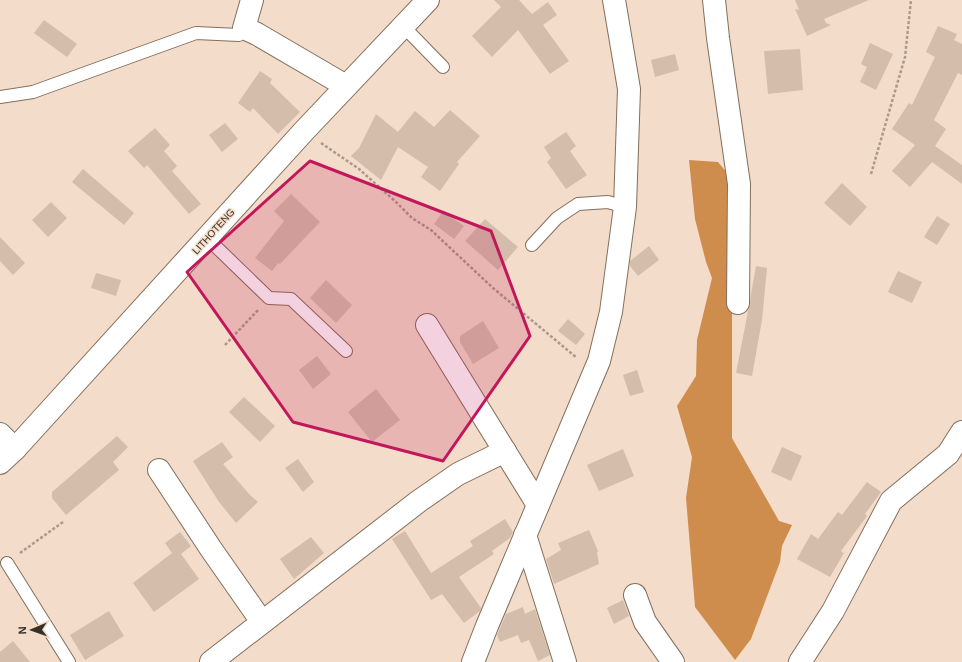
<svg xmlns="http://www.w3.org/2000/svg" width="962" height="662" font-family="Helvetica,sans-serif">
  <style>
    .forest { fill: #cf8d4d }
    .building { fill: #d4beab }
    .lines { fill: none; stroke-linecap: round; stroke-linejoin: round }
    .lane-casing { stroke: #836f5d; stroke-width: 14 }
    .street-casing { stroke: #836f5d; stroke-width: 24 }
    .secondary-casing { stroke: #836f5d; stroke-width: 24 }
    .path { stroke: #ab998b; stroke-width: 2.5; stroke-dasharray: 3 2; stroke-linecap: butt }
    .lane { stroke: #fff; stroke-width: 12 }
    .street { stroke: #fff; stroke-width: 22 }
    .secondary { stroke: #fff; stroke-width: 22 }
    .marked { fill: #c2185b; fill-opacity: 0.2; stroke: #c2185b; stroke-width: 3; stroke-linejoin: round }
    .labels { text-anchor: middle; stroke-width: 3; stroke-linejoin: round; paint-order: stroke }
    .street-label { font-size: 10px; fill: #393028; stroke: #f3dcc9 }
  </style>
  <rect width="100%" height="100%" fill="#f3dcc9"/>
  <!-- forest -->
  <path class="forest" d="M689 160 718 162 738 186 732 301V438L779 521 792 525 782 546 780 562 751 639 735 660 695 607 686 498 692 457 677 406 696 376 697 340 712 278 706 262 695 219Z"/>
  <!-- building -->
  <g class="building">
    <path d="M494 0H519L532 14 548 2 557 15 543 25 569 61 550 74 518 30 492 57 472 36 501 7Z"/>
    <path d="M795 0H869L824 19 826 23 831 25 807 36 795 9 799 10Z"/>
    <path d="M44 20 77 44 67 57 34 33Z"/>
    <path d="M938 26 957 34 954 40 962 44V75L958 73 934 120 946 129 935 146 962 165V184L932 162 910 187 892 171 915 145 892 129 909 103 912 105 935 57 926 52Z"/>
    <path d="M870 43 893 54 876 90 860 82 867 67 861 64Z"/>
    <path d="M800 49 803 90 768 94 764 51Z"/>
    <path d="M675 54 679 70 655 77 651 60Z"/>
    <path d="M260 71 272 79 270 83 300 112 278 134 253 108 250 112 238 103Z"/>
    <path d="M450 110 480 136 457 162 459 164 440 191 421 177 428 167 398 147 381 180 351 156 359 148 376 114 398 132 415 111 434 127Z"/>
    <path d="M225 123 238 139 222 152 209 135Z"/>
    <path d="M155 128 170 145 164 151 177 166 172 171 201 204 189 214 147 165 144 168 128 151Z"/>
    <path d="M566 132 576 146 570 151 587 175 566 189 547 162 551 158 544 147Z"/>
    <path d="M83 169 134 213 124 225 72 182Z"/>
    <path d="M842 183 867 207 850 226 824 203Z"/>
    <path d="M291 194 320 222 280 264 278 263 272 271 255 258 284 221 274 211Z"/>
    <path d="M51 202 67 218 48 237 32 220Z"/>
    <path d="M443 211 464 226 454 239 434 224Z"/>
    <path d="M937 216 950 224 937 245 924 237Z"/>
    <path d="M485 219 518 247 498 270 465 241Z"/>
    <path d="M0 237 25 263 13 275 0 261Z"/>
    <path d="M649 246 659 260 638 276 630 266V261Z"/>
    <path d="M756 266 767 268 762 320 752 376 736 373 748 311 750 303 751 294Z"/>
    <path d="M898 271 922 282 912 303 888 292Z"/>
    <path d="M96 273 121 280 116 296 91 288Z"/>
    <path d="M326 280 352 305 336 323 310 298Z"/>
    <path d="M568 319 585 334 576 345 558 331Z"/>
    <path d="M483 321 499 348 473 364 460 342V336Z"/>
    <path d="M317 356 331 374 313 389 299 370Z"/>
    <path d="M637 370 644 392 630 396 623 375Z"/>
    <path d="M376 389 400 420 372 442 348 412Z"/>
    <path d="M244 397 275 426 260 442 229 412Z"/>
    <path d="M117 436 128 447 113 462 119 470 66 515 52 498V492Z"/>
    <path d="M222 442 233 457 223 464 250 495 258 502 236 523 219 502 193 461Z"/>
    <path d="M782 447 802 456 791 481 771 472Z"/>
    <path d="M623 449 634 476 599 491 587 465Z"/>
    <path d="M298 459 314 482 303 492 285 468Z"/>
    <path d="M867 482 881 492 865 514 867 516 841 551 844 553 830 577 797 559 811 534 818 539 838 512 842 515Z"/>
    <path d="M505 519 513 532 510 538 492 551 494 554 459 577 481 608 480 611 464 623 442 594 431 600 392 539 405 531 431 573 473 546 470 541Z"/>
    <path d="M589 530 598 551 597 553 599 564 554 584 546 559 561 550 558 543Z"/>
    <path d="M180 532 191 546 181 554 199 579 154 612 133 583 172 553 165 543Z"/>
    <path d="M311 537 324 553 294 579 280 559Z"/>
    <path d="M623 600 629 616 614 624 607 608Z"/>
    <path d="M523 607 525 614 535 609 550 655 538 661 529 640 521 643 518 635 500 642 497 635 506 614Z"/>
    <path d="M109 611 124 636 85 660 70 635Z"/>
    <path d="M13 641 30 662H0V652Z"/>
  </g>
  <g class="lines">
    <!-- lane casing -->
    <g class="lane-casing">
      <g id="lane">
        <path d="M403 26 443 67"/>
        <path d="M0 97 33 92 196 33 239 35 244 28"/>
        <path d="M207 238 269 298 291 299 346 351"/>
        <path d="M532 245 557 218 578 204 608 202 625 207"/>
        <path d="M7 563 69 662"/>
      </g>
    </g>
    <!-- street casing -->
    <g class="street-casing">
      <g id="street">
        <path d="M252 0 244 28 257 34 346 86"/>
        <path d="M714 0 718 38 739 184 738 303"/>
        <path d="M427 325 538 505"/>
        <path d="M0 434 15 449"/>
        <path d="M159 470 211 549 262 622"/>
        <path d="M525 535 565 662"/>
        <path d="M635 595 645 622 673 662"/>
        <path d="M211 662 419 501 458 474 505 451"/>
        <path d="M473 662 487 626 599 361 611 312 625 207 629 89 614 0"/>
        <path d="M800 662 833 611 891 501 948 454 962 432"/>
      </g>
    </g>
    <!-- secondary casing -->
    <g class="secondary-casing">
      <path id="secondary" d="M0 463 15 449 304 131 428 0"/>
    </g>
    <!-- path -->
    <g class="path">
      <path d="M321 143 359 169 396 202 412 218 431 230 493 288 577 358"/>
      <path d="M871 174 905 57 911 0"/>
      <path d="M225 345 259 309"/>
      <path d="M20 553 63 522"/>
    </g>
    <!-- lane -->
    <use href="#lane" class="lane"/>
    <!-- street -->
    <use href="#street" class="street"/>
    <!-- secondary -->
    <use href="#secondary" class="secondary"/>
  </g>
  <!-- marked area -->
  <path class="marked" d="M310 161 491 231 530 336 443 461 293 422 187 272Z"/>
  <g class="labels">
    <!-- street labels -->
    <g class="street-label">
      <text transform="translate(213 231) rotate(-48)" y="4">LITHOTENG</text>
    </g>
  </g>
  <!-- north arrow -->
  <g transform="translate(32 630) rotate(268)" stroke="#f3dcc9" stroke-width="3" paint-order="stroke">
  <path d="M0-3L7 15L0 10L-7 15Z" fill="#393028"/>
  <text y="-6" font-size="11" font-weight="bold" text-anchor="middle" fill="#393028">N</text>
  </g>
</svg>
